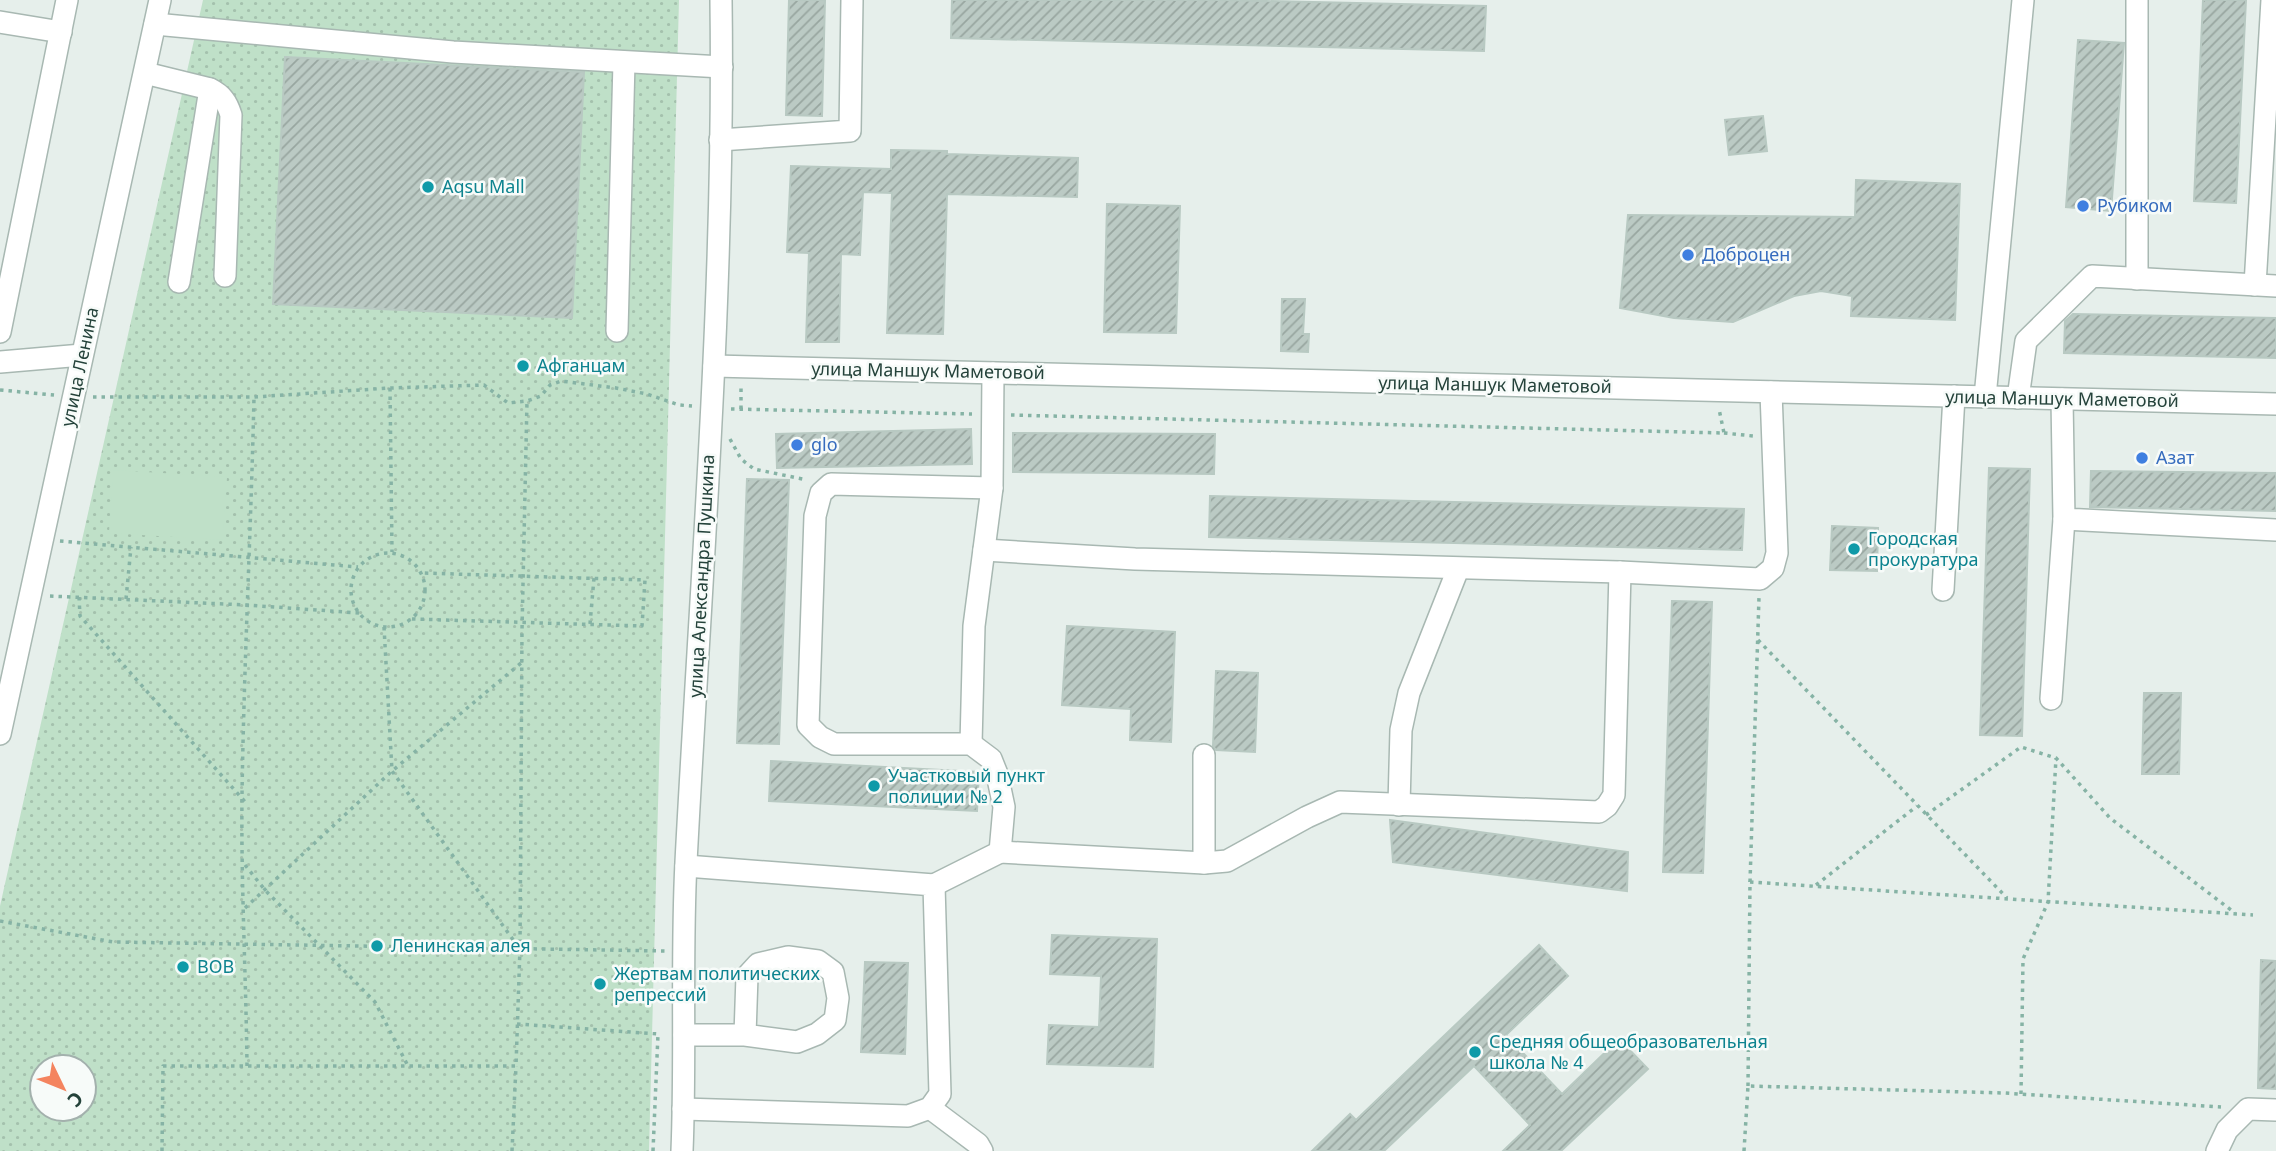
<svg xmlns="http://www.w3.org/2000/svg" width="2276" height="1151" font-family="'Noto Sans',sans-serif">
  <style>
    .grass { fill: url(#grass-dots); fill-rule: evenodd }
    .garden { fill: #bfe0c8 }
    .building { fill: url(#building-hatch); stroke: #b8c9c2; stroke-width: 2 }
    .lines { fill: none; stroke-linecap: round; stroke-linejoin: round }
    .minor-casing { stroke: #a8b8b2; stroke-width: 24 }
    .path { stroke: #86b3a5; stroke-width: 3.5; stroke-dasharray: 3.5 5; stroke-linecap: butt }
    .minor { stroke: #fff; stroke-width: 21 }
    .culture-dot { fill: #0f9aa8; stroke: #f7fbf9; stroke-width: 2.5 }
    .shop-dot { fill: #3f7fe0; stroke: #f7fbf9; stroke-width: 2.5 }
    .labels { text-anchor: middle; stroke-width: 5; stroke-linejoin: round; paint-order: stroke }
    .culture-label { font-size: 18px; fill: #0d838f; stroke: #f7fbf9; text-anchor: start }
    .shop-label { font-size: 18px; fill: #366cbe; stroke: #f7fbf9; text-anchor: start }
    .street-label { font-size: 18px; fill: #24423a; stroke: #f7fbf9 }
  </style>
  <defs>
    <pattern id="grass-dots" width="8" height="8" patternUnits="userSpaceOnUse" patternTransform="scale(1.75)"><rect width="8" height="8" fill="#bfe0c8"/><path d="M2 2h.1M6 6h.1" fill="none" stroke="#a4c1ad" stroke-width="1.8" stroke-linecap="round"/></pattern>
    <pattern id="building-hatch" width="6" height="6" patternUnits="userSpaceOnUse" patternTransform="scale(1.75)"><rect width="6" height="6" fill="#bbcac4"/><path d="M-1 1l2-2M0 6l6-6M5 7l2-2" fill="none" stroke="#98a6a0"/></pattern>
  </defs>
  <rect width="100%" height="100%" fill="#e6efeb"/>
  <!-- grass -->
  <path class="grass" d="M203 0H679L649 1151H0V906ZM42 1067H84V1109H42Z"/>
  <!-- garden -->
  <path class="garden" d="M113 470 227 477 223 540 109 533Z"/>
  <!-- building -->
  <g class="building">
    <path d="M789 0H825L822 116 786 115Z"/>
    <path d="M952 0H1222L1486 6 1484 51 951 38Z"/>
    <path d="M2203 0H2246L2236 203 2194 201Z"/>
    <path d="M2078 40 2124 43 2111 211 2066 207Z"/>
    <path d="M285 57 584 72 572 318 273 304Z"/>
    <path d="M1763 116 1767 151 1729 155 1725 120Z"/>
    <path d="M891 150 947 151V154L1078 158 1077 197 947 194 943 334 887 333 892 193 863 192 860 255 841 254 839 342H806L809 253 787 252 791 166 891 169Z"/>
    <path d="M1856 180 1960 184 1955 320 1851 316 1852 296 1821 291 1794 296 1733 322 1674 318 1620 308 1628 215 1855 217Z"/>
    <path d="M1107 204 1180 206 1176 333 1104 332Z"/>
    <path d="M1282 299H1305L1303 334H1309L1308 352 1281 351Z"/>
    <path d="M2073 314 2276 318V358L2064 353 2065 321Z"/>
    <path d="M971 429 972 464 777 468 776 434Z"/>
    <path d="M1013 433 1215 434 1214 474 1013 472Z"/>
    <path d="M1989 468 2030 469 2022 736 1980 735Z"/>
    <path d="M2091 471 2276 473V511L2090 507Z"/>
    <path d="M747 479 789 480 779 744 737 743Z"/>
    <path d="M1210 496 1744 509 1742 550 1209 537Z"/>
    <path d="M1832 526 1878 528 1877 571 1830 570Z"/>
    <path d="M1672 601 1712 602 1703 873 1663 872Z"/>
    <path d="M1067 626 1175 632 1171 742 1130 740 1131 709 1062 705Z"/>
    <path d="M1216 671 1258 673 1255 752 1216 750 1213 746Z"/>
    <path d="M2144 693H2181L2179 774H2142Z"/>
    <path d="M771 761 979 772 977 811 769 801Z"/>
    <path d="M1390 820 1628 852 1627 891 1393 862Z"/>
    <path d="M1052 935 1157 939 1153 1067 1047 1064 1049 1025 1099 1027 1101 976 1050 974Z"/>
    <path d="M1539 945 1568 976 1506 1035 1562 1094 1619 1039 1648 1069 1561 1151H1503L1530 1125 1474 1066 1384 1151H1312L1350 1114 1356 1120Z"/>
    <path d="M2261 960 2276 961V1089L2258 1088Z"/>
    <path d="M865 962 908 963 905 1054 861 1052Z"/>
  </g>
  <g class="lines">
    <!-- minor casing -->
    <g class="minor-casing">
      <g id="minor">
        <path d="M0 22 61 32"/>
        <path d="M155 24 453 52 722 67"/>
        <path d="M145 73 210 89C222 95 227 102 231 115L225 276"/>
        <path d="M720 140 850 131 852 0"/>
        <path d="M2137 279V0"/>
        <path d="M179 282 210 89"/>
        <path d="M2255 285 2272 0"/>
        <path d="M617 331 624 62"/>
        <path d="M0 332 67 0"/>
        <path d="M0 362 82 355"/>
        <path d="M714 366 2276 404"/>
        <path d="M1985 397 2023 0"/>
        <path d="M2018 398 2026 341 2092 276 2276 286"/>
        <path d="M2062 399 2064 519 2276 530"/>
        <path d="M984 550 1135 559 1620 572 1760 579 1773 568 1777 553 1771 392"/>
        <path d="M1943 590 1954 396"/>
        <path d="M2051 699 2064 519"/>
        <path d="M0 734 160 0"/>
        <path d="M971 744 974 626 992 488"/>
        <path d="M1399 805 1401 730 1409 693 1458 569"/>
        <path d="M1000 852 1204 863 1227 861 1307 817 1340 802 1599 812 1607 806 1614 795 1620 572"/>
        <path d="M1204 863V755"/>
        <path d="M934 885 1000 852 1004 807 997 774 991 759 971 744H834L820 737 808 725 815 516 821 493 831 484 992 488 993 373"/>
        <path d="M684 1035H745L797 1042 817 1034 835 1020 838 998 833 972 818 961 788 957 758 964 747 976 745 1035"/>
        <path d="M930 1108 978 1144 982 1151"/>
        <path d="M683 1109 908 1116 930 1108 940 1094 934 885 686 866"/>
        <path d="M682 1151C686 1055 681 958 686 862 701 575 725 288 721 0"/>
        <path d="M2217 1151 2227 1130 2248 1109 2276 1110"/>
      </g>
    </g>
    <!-- path -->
    <g class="path">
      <path d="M390 388 392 552"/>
      <path d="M0 390 54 395"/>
      <path d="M93 397H254L390 388 484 385 508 403 527 401 541 396 550 385 561 381 616 388 647 394 679 405 692 406"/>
      <path d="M731 409 972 414"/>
      <path d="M741 409V386"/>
      <path d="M1011 415 1724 433 1719 409"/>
      <path d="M1724 433 1753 436"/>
      <path d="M730 439 741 459 754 469 807 480"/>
      <path d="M60 541 358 567"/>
      <circle cx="388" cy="590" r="37"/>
      <path d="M50 596 246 605 359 613"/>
      <path d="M79 597 80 616 247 804"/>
      <path d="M126 599 131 547"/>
      <path d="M412 619 642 626 645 580 423 573"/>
      <path d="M590 624 594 578"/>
      <path d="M384 627 392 771 519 948"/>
      <path d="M1758 640 2007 898"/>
      <path d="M1926 815 2021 747 2056 758 2110 818 2235 913"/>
      <path d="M245 865 265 890 375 1002 408 1066"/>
      <path d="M1750 882 1759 597"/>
      <path d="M1816 885 1917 806"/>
      <path d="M245 908 392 771 521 663"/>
      <path d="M0 921 113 942 665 951"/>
      <path d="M517 1024 658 1034 653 1151"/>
      <path d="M247 1066C246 976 241 885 242 795 244 662 251 530 254 397"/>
      <path d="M1748 1086 1750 882 2253 915"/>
      <path d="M2021 1094 2023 959 2048 902 2056 758"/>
      <path d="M162 1151 163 1066H516L520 948 522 630 527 401"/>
      <path d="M512 1151 516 1066"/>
      <path d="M1744 1151 1748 1086 2004 1093 2221 1107"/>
    </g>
    <!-- minor -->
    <use href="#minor" class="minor"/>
  </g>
  <!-- markers -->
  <g class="culture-dot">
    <circle cx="428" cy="187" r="7"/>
    <circle cx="523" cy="366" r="7"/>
    <circle cx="1854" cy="549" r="7"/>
    <circle cx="874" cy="786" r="7"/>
    <circle cx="377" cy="946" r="7"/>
    <circle cx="183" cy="967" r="7"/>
    <circle cx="600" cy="984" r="7"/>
    <circle cx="1475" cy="1052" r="7"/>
  </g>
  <g class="shop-dot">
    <circle cx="2083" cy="206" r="7"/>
    <circle cx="1688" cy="255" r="7"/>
    <circle cx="797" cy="445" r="7"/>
    <circle cx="2142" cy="458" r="7"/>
  </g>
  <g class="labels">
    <!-- culture labels -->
    <g class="culture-label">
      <text x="442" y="193">Аqsu Mall</text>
      <text x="537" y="372">Афганцам</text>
      <text x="1868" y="545">Городская<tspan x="1868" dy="21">прокуратура</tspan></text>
      <text x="888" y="782">Участковый пункт<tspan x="888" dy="21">полиции № 2</tspan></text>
      <text x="391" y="952">Ленинская алея</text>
      <text x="197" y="973">ВОВ</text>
      <text x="614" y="980">Жертвам политических<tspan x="614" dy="21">репрессий</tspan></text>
      <text x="1489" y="1048">Средняя общеобразовательная<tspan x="1489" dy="21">школа № 4</tspan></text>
    </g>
    <!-- shop labels -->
    <g class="shop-label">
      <text x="2097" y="212">Рубиком</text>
      <text x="1702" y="261">Доброцен</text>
      <text x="811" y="451">glo</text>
      <text x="2156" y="464">Азат</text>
    </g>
    <!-- street labels -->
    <g class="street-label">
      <text transform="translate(80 367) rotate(-78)" y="6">улица Ленина</text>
      <text transform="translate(928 371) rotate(1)" y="6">улица Маншук Маметовой</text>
      <text transform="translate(1495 385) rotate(1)" y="6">улица Маншук Маметовой</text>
      <text transform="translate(2062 399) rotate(1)" y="6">улица Маншук Маметовой</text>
      <text transform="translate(702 576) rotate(-87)" y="6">улица Александра Пушкина</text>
    </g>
  </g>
  <!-- north arrow -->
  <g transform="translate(63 1088) rotate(133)"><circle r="33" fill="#f7fbf9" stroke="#a3b1ad" stroke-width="2"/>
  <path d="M0-5L12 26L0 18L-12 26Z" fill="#f4845f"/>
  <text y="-10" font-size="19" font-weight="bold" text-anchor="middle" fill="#24423a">С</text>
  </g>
</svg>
